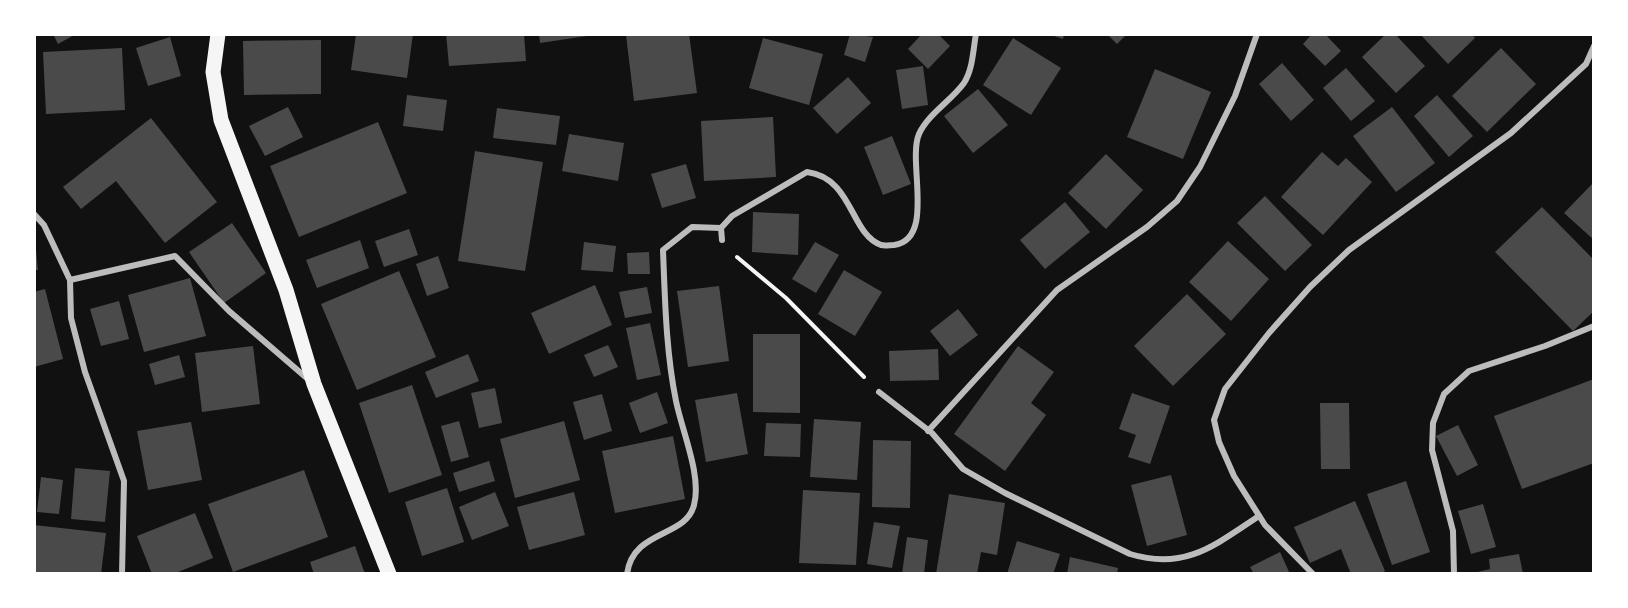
<svg xmlns="http://www.w3.org/2000/svg" width="1628" height="608" font-family="Helvetica,sans-serif">
  <style>
    .building { fill: #4a4a4a }
    .lines { fill: none; stroke-linecap: round; stroke-linejoin: round }
    .path { stroke: #f5f5f5; stroke-width: 4 }
    .minor { stroke: #bcbcbc; stroke-width: 6 }
    .primary { stroke: #f5f5f5; stroke-width: 15 }
  </style>
  <rect width="100%" height="100%" fill="#111"/>
  <!-- building -->
  <g class="building">
    <path d="M53 34H76L58 44Z"/>
    <path d="M356 34H413L407 78 351 70Z"/>
    <path d="M446 34H524L526 61 449 66Z"/>
    <path d="M539 34H587V36L540 43Z"/>
    <path d="M689 34 697 93 634 101 626 35Z"/>
    <path d="M850 34 873 37 865 62 844 55Z"/>
    <path d="M922 34H938L950 46 928 69 908 49Z"/>
    <path d="M1048 34H1064L1063 39Z"/>
    <path d="M1107 34H1127L1117 44Z"/>
    <path d="M1312 34H1325L1341 51 1325 66 1303 44Z"/>
    <path d="M1386 34H1395L1425 66 1396 93 1362 57Z"/>
    <path d="M1420 34H1472L1475 38 1448 64Z"/>
    <path d="M170 37 181 76 148 86 136 48Z"/>
    <path d="M763 38 823 54 809 105 749 88Z"/>
    <path d="M1013 38 1061 68 1031 115 983 85Z"/>
    <path d="M321 40V94L244 95 243 41Z"/>
    <path d="M122 48 125 110 46 114 43 52Z"/>
    <path d="M1501 48 1536 84 1487 132 1452 96Z"/>
    <path d="M1282 63 1314 100 1291 121 1259 84Z"/>
    <path d="M923 66 928 105 902 109 896 70Z"/>
    <path d="M1346 68 1375 101 1351 121 1323 88Z"/>
    <path d="M1155 69 1211 92 1183 159 1127 137Z"/>
    <path d="M848 77 871 103 837 134 813 108Z"/>
    <path d="M978 89 1008 125 973 153 944 116Z"/>
    <path d="M407 95 447 100 443 131 403 126Z"/>
    <path d="M1437 95 1473 136 1449 157 1414 116Z"/>
    <path d="M288 107 303 137 265 156 249 126Z"/>
    <path d="M1392 107 1435 163 1396 192 1353 136Z"/>
    <path d="M497 108 560 116 556 145 493 138Z"/>
    <path d="M773 117 776 177 704 181 701 121Z"/>
    <path d="M151 118 217 202 165 243 116 181 81 209 63 187Z"/>
    <path d="M378 122 407 193 299 237 270 166Z"/>
    <path d="M569 134 624 143 618 181 562 171Z"/>
    <path d="M892 136 911 184 883 195 864 147Z"/>
    <path d="M475 151 543 162 525 271 458 261Z"/>
    <path d="M1322 152 1338 166 1346 158 1372 182 1323 235 1281 197Z"/>
    <path d="M1106 154 1143 190 1106 229 1068 193Z"/>
    <path d="M686 164 696 198 662 208 651 174Z"/>
    <path d="M1594 182V240L1564 213Z"/>
    <path d="M1265 196 1312 245 1285 271 1237 223Z"/>
    <path d="M1065 202 1090 232 1045 269 1020 240Z"/>
    <path d="M1542 207 1594 260V311L1573 331 1495 252Z"/>
    <path d="M753 212 799 214 798 255 752 252Z"/>
    <path d="M232 223 266 273 224 303 189 252Z"/>
    <path d="M409 229 418 255 384 267 375 241Z"/>
    <path d="M360 240 369 268 317 288 306 260Z"/>
    <path d="M1228 241 1269 279 1231 321 1189 282Z"/>
    <path d="M584 242 616 246 613 272 581 270Z"/>
    <path d="M815 242 839 255 816 293 792 279Z"/>
    <path d="M36 250 38 270H34V251Z"/>
    <path d="M649 252 650 274H628L627 253Z"/>
    <path d="M438 256 449 288 427 296 416 264Z"/>
    <path d="M844 270 882 292 855 336 818 314Z"/>
    <path d="M399 271 436 357 357 390 321 304Z"/>
    <path d="M190 278 206 336 144 352 128 295Z"/>
    <path d="M595 285 612 325 549 354 531 313Z"/>
    <path d="M719 286 729 361 688 367 677 291Z"/>
    <path d="M647 287 652 313 625 318 619 292Z"/>
    <path d="M45 289 63 359 34 367V292Z"/>
    <path d="M1187 294 1226 334 1173 386 1134 346Z"/>
    <path d="M119 301 129 339 101 346 90 309Z"/>
    <path d="M958 309 978 335 950 356 930 331Z"/>
    <path d="M650 323 661 375 637 380 626 328Z"/>
    <path d="M753 334H800V413L753 412Z"/>
    <path d="M608 345 618 367 594 377 584 355Z"/>
    <path d="M253 346 260 404 202 412 195 353Z"/>
    <path d="M1018 346 1054 372 1031 403 1046 415 1005 471 954 434Z"/>
    <path d="M938 349 939 380 890 381 889 351Z"/>
    <path d="M468 354 479 381 436 398 425 372Z"/>
    <path d="M179 355 185 377 155 385 149 364Z"/>
    <path d="M1594 379V463L1522 489 1494 416Z"/>
    <path d="M412 385 442 475 389 493 359 403Z"/>
    <path d="M495 388 502 423 479 428 471 393Z"/>
    <path d="M657 392 668 423 640 433 629 403Z"/>
    <path d="M737 393 748 454 706 462 695 400Z"/>
    <path d="M1132 393 1170 406 1150 464 1128 457 1136 435 1119 429Z"/>
    <path d="M602 394 612 431 584 440 573 402Z"/>
    <path d="M1320 403H1349L1350 469H1321Z"/>
    <path d="M814 419 861 422 857 480 810 477Z"/>
    <path d="M459 421 469 457 451 462 441 426Z"/>
    <path d="M564 421 580 480 515 498 500 439Z"/>
    <path d="M191 422 202 480 148 490 137 431Z"/>
    <path d="M766 423 801 424 800 457 764 456Z"/>
    <path d="M1458 425 1478 465 1457 476 1436 436Z"/>
    <path d="M673 436 685 499 615 513 602 451Z"/>
    <path d="M873 440 911 441 910 508 872 507Z"/>
    <path d="M489 461 495 481 459 492 453 473Z"/>
    <path d="M75 468 110 471 105 522 71 519Z"/>
    <path d="M304 470 328 537 233 572 208 504Z"/>
    <path d="M1171 475 1187 535 1147 546 1131 485Z"/>
    <path d="M41 477 63 480 59 514 37 512Z"/>
    <path d="M1406 481 1430 552 1392 565 1367 494Z"/>
    <path d="M447 488 464 542 422 556 405 502Z"/>
    <path d="M803 490 860 493 856 565 799 563Z"/>
    <path d="M495 492 509 526 472 540 459 507Z"/>
    <path d="M574 492 585 535 529 550 517 507Z"/>
    <path d="M949 494 1005 503 997 555 981 552 977 574H936Z"/>
    <path d="M1355 501 1385 571 1380 574H1351L1341 549 1310 563 1294 527Z"/>
    <path d="M1483 504 1496 547 1471 554 1458 511Z"/>
    <path d="M195 513 213 558 173 574H152L137 536Z"/>
    <path d="M874 522 900 526 892 568 867 564Z"/>
    <path d="M34 525 106 533 101 574H34Z"/>
    <path d="M907 537 928 540 924 574H902Z"/>
    <path d="M1017 541 1060 554 1053 574H1007Z"/>
    <path d="M355 546 365 574H314L310 562Z"/>
    <path d="M1280 552 1290 574H1254L1250 567Z"/>
    <path d="M1519 554 1523 574H1469L1490 569 1489 559Z"/>
    <path d="M1070 557 1118 568 1117 574H1067Z"/>
  </g>
  <g class="lines">
    <!-- path -->
    <path class="path" d="M737 257 786 298 864 377"/>
    <!-- minor -->
    <g class="minor">
      <path d="M34 214 44 225 70 280 71 318 85 372 124 481 122 574"/>
      <path d="M722 240 721 228 732 216 807 172C853 178 850 234 881 245 885 246 890 245 894 245 936 239 907 162 919 134 928 114 951 101 964 83 973 69 973 50 976 34"/>
      <path d="M70 280 175 256 229 311 309 380"/>
      <path d="M879 392 932 433 963 469 1005 493 1130 554C1185 571 1215 545 1259 516"/>
      <path d="M928 431 1057 290 1147 227 1177 201 1200 167 1235 96 1257 34"/>
      <path d="M627 574C633 529 686 538 694 505 702 476 682 431 676 401 666 352 665 300 663 250L692 227 721 228"/>
      <path d="M1313 574 1265 525 1234 476 1219 442 1214 420 1225 389 1269 333 1310 287 1349 250 1511 133 1586 64 1594 46"/>
      <path d="M1454 574 1453 531 1432 450 1433 423 1444 394 1469 371 1545 346 1594 326"/>
    </g>
    <!-- primary -->
    <path class="primary" d="M218 34 213 72 221 120 286 290 314 384 389 574"/>
  </g>
  <!-- border -->
  <rect width="1628" height="608" fill="none" stroke="#ffffff" stroke-width="72"/>
</svg>
